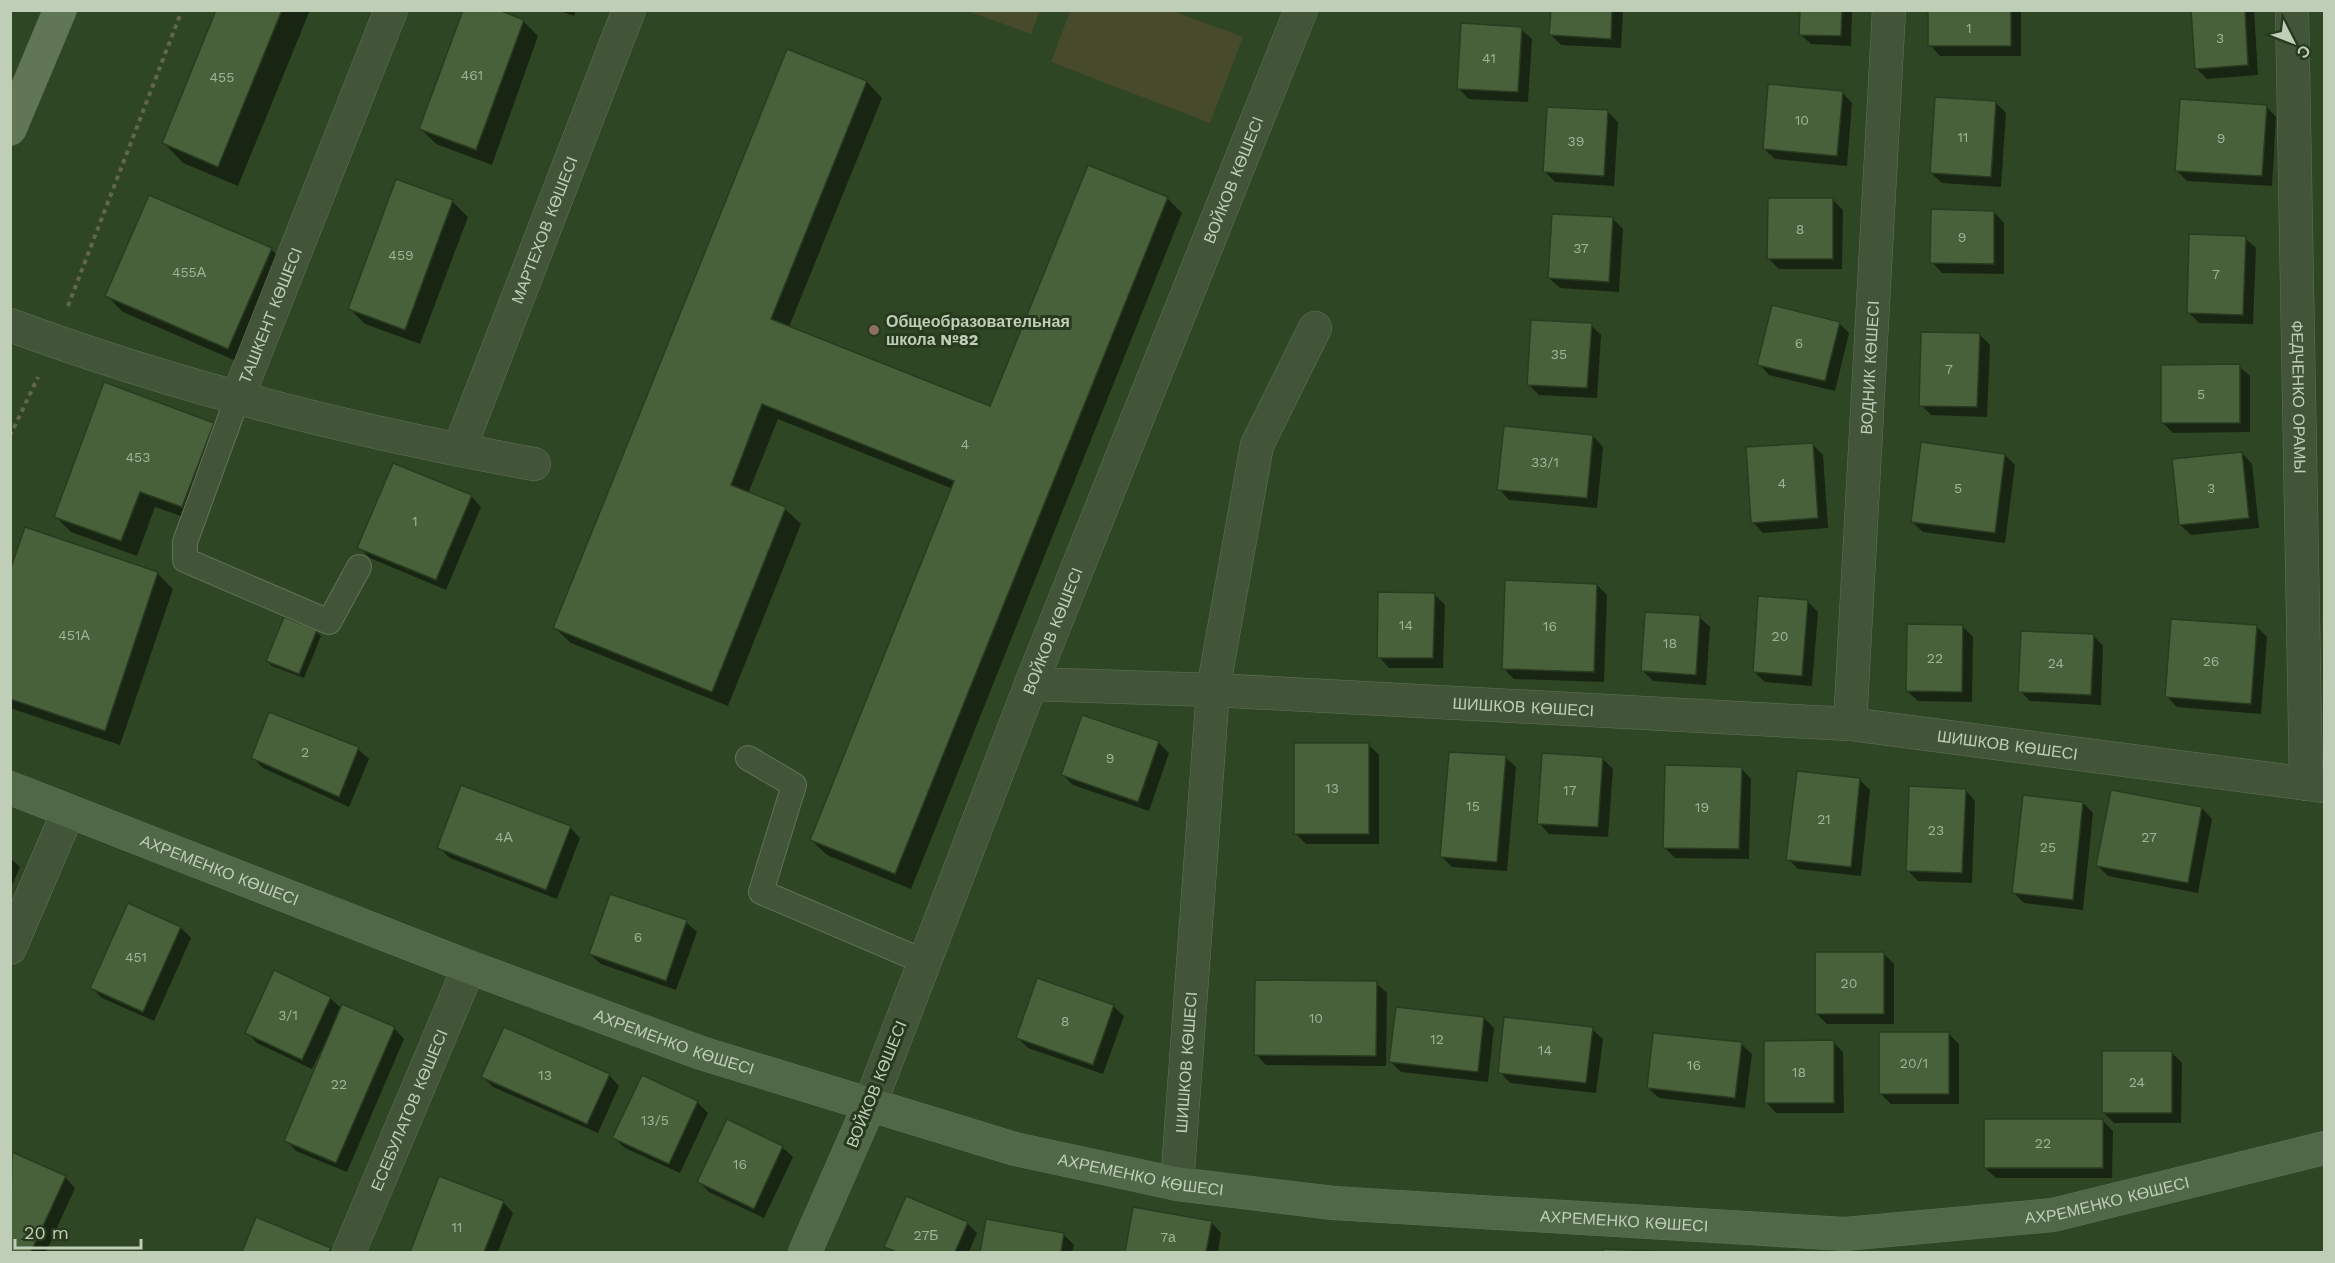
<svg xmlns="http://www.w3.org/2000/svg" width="2335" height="1263" font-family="'Work Sans',sans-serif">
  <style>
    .park { fill: #484a2c }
    .shadow { fill: #0007 }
    .building { fill: #48613b; stroke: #293c20; stroke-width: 1.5 }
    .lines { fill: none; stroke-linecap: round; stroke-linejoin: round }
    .lane-casing { stroke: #607258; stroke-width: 26 }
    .street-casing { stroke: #607258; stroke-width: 34 }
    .secondary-casing { stroke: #607258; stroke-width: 34 }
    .primary-casing { stroke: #4b5e43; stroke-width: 34 }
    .path { stroke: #61674a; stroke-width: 4; stroke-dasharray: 4.5 4.5; stroke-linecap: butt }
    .lane { stroke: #425539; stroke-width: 24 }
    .street { stroke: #425539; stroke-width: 33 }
    .secondary { stroke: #506847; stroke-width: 33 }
    .primary { stroke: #617557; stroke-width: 33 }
    .education-dot { fill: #8d6e63; stroke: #273a1e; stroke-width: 2 }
    .labels { text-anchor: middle; stroke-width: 6; stroke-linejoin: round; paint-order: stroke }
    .number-label { font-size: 14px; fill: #a0b398 }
    .street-label { font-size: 16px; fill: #beceb7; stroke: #273a1e }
    .poi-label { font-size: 16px; font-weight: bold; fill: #beceb7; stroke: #273a1e; text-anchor: start }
  </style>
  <rect width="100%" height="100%" fill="#2f4624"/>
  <!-- park -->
  <g class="park">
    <path d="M968 11H1040L1031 34Z"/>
    <path d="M1070 11H1173L1243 37 1210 123 1051 62Z"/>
  </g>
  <!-- shadow -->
  <g class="shadow">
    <path d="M218 10H310L238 186 183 163 164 143Z"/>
    <path d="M558 10H576L574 16Z"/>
    <path d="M1552 10H1623L1621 48 1561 45 1551 35Z"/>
    <path d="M1801 10H1852L1851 46 1811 44 1800 34Z"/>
    <path d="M1930 10H2021V56H1940L1930 45Z"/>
    <path d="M2192 10H2254L2258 75 2207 79 2196 68Z"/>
    <path d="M523 21 538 36 492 165 436 144 421 129Z"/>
    <path d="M1521 29 1532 39 1528 102 1469 99 1458 88Z"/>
    <path d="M788 51 867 82 882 98 789 327 991 408 1167 198 1182 213 911 889 827 855 811 840 953 489 778 419 748 494 785 509 801 524 728 706 571 643 555 628Z"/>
    <path d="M1842 92 1852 103 1847 166 1775 159 1764 149Z"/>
    <path d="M1995 102 2006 113 2001 187 1942 183 1931 173Z"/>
    <path d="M2266 106 2276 117 2272 186 2187 181 2176 170Z"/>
    <path d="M1608 112 1618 122 1614 186 1555 182 1545 172Z"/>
    <path d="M1833 200 1843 210 1842 269H1779L1768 258Z"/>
    <path d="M452 201 468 217 420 344 365 324 350 309Z"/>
    <path d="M1994 212 2004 223V274L1942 273 1932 262Z"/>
    <path d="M1613 219 1623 229 1619 292 1560 288 1549 278Z"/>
    <path d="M2245 238 2256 248 2253 324 2199 323 2188 312Z"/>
    <path d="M271 249 286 265 243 364 123 312 107 296Z"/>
    <path d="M1839 323 1849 333 1835 391 1769 375 1759 364Z"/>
    <path d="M1591 325 1601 335 1597 398 1539 395 1528 384Z"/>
    <path d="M1979 334 1990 345 1987 417 1931 415 1921 405Z"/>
    <path d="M2239 366 2250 376V432L2173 433 2162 422Z"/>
    <path d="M213 424 229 439 198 522 155 507 137 556 71 532 55 516Z"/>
    <path d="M1593 436 1603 447 1597 508 1509 500 1499 489Z"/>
    <path d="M1812 444 1823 455 1828 528 1763 533 1753 522Z"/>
    <path d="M2242 453 2252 464 2259 528 2191 535 2180 525Z"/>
    <path d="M2005 455 2015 465 2005 543 1923 532 1912 522Z"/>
    <path d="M471 496 481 507 446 590 370 558 359 547Z"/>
    <path d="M26 529 158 574 173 589 120 745 10 708V574Z"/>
    <path d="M1597 585 1607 595 1604 682 1514 679 1503 668Z"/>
    <path d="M1434 594 1445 605 1443 668H1389L1379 657Z"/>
    <path d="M1808 602 1818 612 1812 686 1765 682 1754 672Z"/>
    <path d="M1699 617 1710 627 1706 685 1653 681 1642 670Z"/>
    <path d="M2256 626 2267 637 2261 714 2177 707 2167 697Z"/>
    <path d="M1963 627 1973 637 1972 702 1918 701 1907 691Z"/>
    <path d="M316 631 321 636 304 678 272 666 267 661Z"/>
    <path d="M2093 635 2103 646 2101 705 2030 701 2020 691Z"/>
    <path d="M1083 717 1159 743 1169 753 1149 811 1073 785 1063 775Z"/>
    <path d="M1369 745 1379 755V844H1306L1295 833Z"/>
    <path d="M358 749 369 759 349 807 263 768 252 757Z"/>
    <path d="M1505 757 1516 767 1507 871 1452 867 1442 857Z"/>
    <path d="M1602 758 1613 769 1608 837 1549 834 1539 823Z"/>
    <path d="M1741 768 1751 779 1749 859 1675 858 1664 847Z"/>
    <path d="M1860 780 1870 790 1861 876 1798 869 1788 859Z"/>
    <path d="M1965 790 1975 801 1972 883 1918 881 1907 870Z"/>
    <path d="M2083 803 2093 813 2083 910 2024 903 2014 893Z"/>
    <path d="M2202 808 2212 819 2198 893 2108 876 2098 866Z"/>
    <path d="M570 827 580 838 557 899 450 858 439 848Z"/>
    <path d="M10 858 20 867 10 890Z"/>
    <path d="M129 905 181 928 191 938 154 1021 102 998 91 987Z"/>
    <path d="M686 922 697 932 676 990 601 964 590 954Z"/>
    <path d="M1883 953 1894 964V1024H1827L1816 1013Z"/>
    <path d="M1376 983 1387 993 1386 1066 1266 1065 1256 1054Z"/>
    <path d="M330 998 342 1009 394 1028 404 1039 347 1172 296 1151 286 1140 323 1052 321 1051 312 1069 257 1043 247 1032Z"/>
    <path d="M1113 1006 1124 1016 1103 1074 1028 1048 1018 1038Z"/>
    <path d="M1484 1018 1494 1028 1488 1082 1401 1072 1391 1062Z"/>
    <path d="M1592 1029 1603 1039 1596 1093 1510 1083 1500 1072Z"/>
    <path d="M1948 1033 1959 1044V1104H1891L1881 1094Z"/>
    <path d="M1833 1042 1843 1052 1844 1113H1776L1766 1102Z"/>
    <path d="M1741 1044 1752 1054 1745 1108 1659 1098 1648 1088Z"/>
    <path d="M2171 1052 2182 1063 2181 1123H2114L2104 1113Z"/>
    <path d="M609 1075 619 1086 598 1133 493 1087 483 1077Z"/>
    <path d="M643 1077 697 1102 708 1113 680 1173 625 1148 614 1138Z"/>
    <path d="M2102 1120 2113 1131 2112 1178H1996L1985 1168Z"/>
    <path d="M782 1147 793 1157 764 1218 709 1192 699 1182Z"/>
    <path d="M13 1154 65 1177 75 1188 46 1252H10Z"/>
    <path d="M440 1178 503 1202 513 1213 498 1252H411Z"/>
    <path d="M1134 1209 1211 1222 1221 1233 1218 1252H1127Z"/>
    <path d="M257 1219 330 1250 333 1252H243Z"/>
    <path d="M987 1221 1063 1234 1074 1245 1072 1252H982Z"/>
    <path d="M967 1223 977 1233 969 1252H892L886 1247Z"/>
    <path d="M1604 1251 1657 1252H1604Z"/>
  </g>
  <!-- building -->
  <g class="building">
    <path d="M216 10H282L218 167 162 143Z"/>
    <path d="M463 10H499L524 20 476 150 419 129Z"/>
    <path d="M1551 10H1612L1611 39 1549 35Z"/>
    <path d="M1800 10H1842L1841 36 1799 35Z"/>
    <rect x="1928" y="10" width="83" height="36"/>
    <path d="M2191 10H2245L2248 65 2195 69Z"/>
    <path d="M1461 23 1522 27 1518 92 1457 89Z"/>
    <path d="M787 49 867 81 771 319 990 406 1088 165 1168 197 895 874 810 840 954 481 762 404 731 485 786 507 712 692 553 628Z"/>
    <path d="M1768 84 1843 91 1837 156 1763 149Z"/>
    <path d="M1935 97 1996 101 1991 177 1930 173Z"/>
    <path d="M2180 99 2267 105 2262 176 2175 171Z"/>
    <path d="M1547 107 1608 110 1604 176 1543 172Z"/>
    <path d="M396 179 453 200 405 330 348 309Z"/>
    <path d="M149 195 272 248 228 349 105 296Z"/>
    <path d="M1768 198H1833V259H1767Z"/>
    <path d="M1931 209 1994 211V264L1930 263Z"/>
    <path d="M1552 214 1613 217 1609 282 1548 278Z"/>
    <path d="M2189 234 2246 236 2243 315 2187 313Z"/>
    <path d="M1772 305 1840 322 1825 381 1757 365Z"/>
    <path d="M1531 320 1592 323 1587 388 1527 385Z"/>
    <path d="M1921 332 1980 333 1977 407 1919 406Z"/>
    <path d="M2240 364V423H2161V365Z"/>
    <path d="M104 382 214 423 182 507 140 492 121 541 54 517Z"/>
    <path d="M1504 426 1593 435 1587 498 1497 490Z"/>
    <path d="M1921 442 2005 454 1995 533 1911 522Z"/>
    <path d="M1813 443 1818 518 1751 523 1746 447Z"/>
    <path d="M2242 452 2249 518 2179 525 2172 459Z"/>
    <path d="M393 463 472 495 436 580 357 548Z"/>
    <path d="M25 527 158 572 105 731 10 699V570Z"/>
    <path d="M1505 580 1597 584 1594 672 1502 669Z"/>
    <path d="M1378 592 1435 593 1433 658H1377Z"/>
    <path d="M1758 596 1808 600 1802 676 1753 672Z"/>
    <path d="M1645 612 1700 615 1696 675 1641 671Z"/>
    <path d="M284 617 317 630 299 674 266 661Z"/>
    <path d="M2171 619 2257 625 2251 704 2165 697Z"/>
    <path d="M1907 624 1963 625 1962 692 1906 691Z"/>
    <path d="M2021 631 2094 634 2091 695 2018 692Z"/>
    <path d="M269 712 359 747 339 797 251 758Z"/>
    <path d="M1082 715 1159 741 1138 802 1061 775Z"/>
    <rect x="1294" y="743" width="75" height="91"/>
    <path d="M1449 752 1506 755 1497 862 1440 857Z"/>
    <path d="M1542 753 1603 757 1598 827 1537 824Z"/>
    <path d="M1665 765 1742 767 1739 849 1663 848Z"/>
    <path d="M1797 771 1860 778 1851 867 1786 860Z"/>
    <path d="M461 785 571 826 546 890 437 848Z"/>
    <path d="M1909 786 1966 789 1962 873 1906 871Z"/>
    <path d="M2111 790 2202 807 2188 883 2096 866Z"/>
    <path d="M2023 795 2083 802 2073 900 2012 893Z"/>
    <path d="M610 894 687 920 666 981 589 954Z"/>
    <path d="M128 903 181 927 143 1012 90 988Z"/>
    <rect x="1815" y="952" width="69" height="62"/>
    <path d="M274 970 331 997 302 1060 245 1033Z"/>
    <path d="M1037 978 1114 1005 1093 1065 1016 1038Z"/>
    <path d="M1255 980 1377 981 1376 1056 1254 1055Z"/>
    <path d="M342 1004 395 1027 336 1163 284 1141Z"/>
    <path d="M1396 1007 1484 1017 1478 1072 1389 1062Z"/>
    <path d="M1504 1017 1593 1027 1586 1083 1498 1073Z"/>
    <path d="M504 1027 610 1074 587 1124 481 1077Z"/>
    <rect x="1879" y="1032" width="70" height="62"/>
    <path d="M1653 1033 1742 1042 1735 1098 1647 1088Z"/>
    <path d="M1834 1040V1103H1764V1041Z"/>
    <rect x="2102" y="1051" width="70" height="62"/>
    <path d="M642 1075 698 1101 669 1164 612 1138Z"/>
    <path d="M727 1119 783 1146 754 1209 697 1182Z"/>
    <rect x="1984" y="1119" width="119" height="49"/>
    <path d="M12 1152 66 1176 31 1252H10Z"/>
    <path d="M439 1176 504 1201 484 1252H410Z"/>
    <path d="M906 1196 968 1222 955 1252H897L884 1247Z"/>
    <path d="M1133 1207 1212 1221 1206 1252H1125Z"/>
    <path d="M256 1217 331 1248 329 1252H242Z"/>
    <path d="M986 1219 1064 1233 1061 1252H980Z"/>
    <path d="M1603 1249 1657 1251V1252H1603Z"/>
  </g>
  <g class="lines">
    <!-- lane casing -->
    <g class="lane-casing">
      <g id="lane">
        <path d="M237 399 185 542V560L329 622 359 567"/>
        <path d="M748 758 794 785 761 892 925 962"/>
      </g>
    </g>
    <!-- street casing -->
    <g class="street-casing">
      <g id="street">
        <path id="s1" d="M2292 10 2306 784"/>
        <path d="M10 325C180 388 356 432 534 464"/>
        <path id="s2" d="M237 399 391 10"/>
        <path id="s3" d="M459 450 629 10"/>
        <path d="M1031 684 1213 690 1257 445 1315 328"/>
        <path id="s4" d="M1850 724 1889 10"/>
        <path d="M10 948 68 812"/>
        <path id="s5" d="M870 1104 1031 684 1301 10"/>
        <path id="s6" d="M1177 1184 1213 690 1850 724 2324 786"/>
        <path id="s7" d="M349 1252 469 967"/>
      </g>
    </g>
    <!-- secondary casing -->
    <g class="secondary-casing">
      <g id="secondary">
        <path id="s8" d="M10 788 469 967 701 1053 1015 1149 1177 1184 1333 1203 1845 1234 2053 1215 2324 1148"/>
        <path d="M805 1252 870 1104"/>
      </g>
    </g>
    <!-- primary casing -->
    <g class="primary-casing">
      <path id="primary" d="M10 129 60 10"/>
    </g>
    <!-- path -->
    <g class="path">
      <path d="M68 306 182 10"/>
      <path d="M10 436 38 377"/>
    </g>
    <!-- lane -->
    <use href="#lane" class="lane"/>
    <!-- street -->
    <use href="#street" class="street"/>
    <!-- secondary -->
    <use href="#secondary" class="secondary"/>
    <!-- primary -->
    <use href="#primary" class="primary"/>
  </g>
  <!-- markers -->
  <circle class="education-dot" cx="874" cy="330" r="6"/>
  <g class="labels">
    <!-- number labels -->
    <g class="number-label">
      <text x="1969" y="33">1</text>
      <text x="2220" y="43">3</text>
      <text x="1489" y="63">41</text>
      <text x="472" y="80">461</text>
      <text x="222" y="82">455</text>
      <text x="1802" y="125">10</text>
      <text x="1963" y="142">11</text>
      <text x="2221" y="143">9</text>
      <text x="1576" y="146">39</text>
      <text x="1800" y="234">8</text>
      <text x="1962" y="242">9</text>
      <text x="1581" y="253">37</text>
      <text x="401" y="260">459</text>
      <text x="189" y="277">455А</text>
      <text x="2216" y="279">7</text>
      <text x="1799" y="348">6</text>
      <text x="1559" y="359">35</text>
      <text x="1949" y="374">7</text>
      <text x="2201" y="399">5</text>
      <text x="965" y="449">4</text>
      <text x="138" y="462">453</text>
      <text x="1545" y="467">33/1</text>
      <text x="1782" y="488">4</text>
      <text x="1958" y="493">5</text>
      <text x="2211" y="493">3</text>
      <text x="415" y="526">1</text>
      <text x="1406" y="630">14</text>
      <text x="1550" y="631">16</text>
      <text x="74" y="640">451А</text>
      <text x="1780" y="641">20</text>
      <text x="1670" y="648">18</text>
      <text x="1935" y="663">22</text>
      <text x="2211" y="666">26</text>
      <text x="2056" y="668">24</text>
      <text x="305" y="757">2</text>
      <text x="1110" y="763">9</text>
      <text x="1332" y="793">13</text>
      <text x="1570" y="795">17</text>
      <text x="1473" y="811">15</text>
      <text x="1702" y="812">19</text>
      <text x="1824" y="824">21</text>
      <text x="1936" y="835">23</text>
      <text x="504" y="842">4А</text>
      <text x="2149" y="842">27</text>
      <text x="2048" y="852">25</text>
      <text x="638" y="942">6</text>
      <text x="136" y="962">451</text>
      <text x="1849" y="988">20</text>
      <text x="288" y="1020">3/1</text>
      <text x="1316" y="1023">10</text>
      <text x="1065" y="1026">8</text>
      <text x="1437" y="1044">12</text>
      <text x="1545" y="1055">14</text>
      <text x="1914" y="1068">20/1</text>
      <text x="1694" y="1070">16</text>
      <text x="1799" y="1077">18</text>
      <text x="545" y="1080">13</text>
      <text x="2137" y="1087">24</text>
      <text x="339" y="1089">22</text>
      <text x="655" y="1125">13/5</text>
      <text x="2043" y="1148">22</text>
      <text x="740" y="1169">16</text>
      <text x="457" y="1232">11</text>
      <text x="926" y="1240">27Б</text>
      <text x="1168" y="1242">7а</text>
    </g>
    <!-- street labels -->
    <g class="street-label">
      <text dy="6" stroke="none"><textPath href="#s5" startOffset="993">ВОЙКОВ КӨШЕСІ</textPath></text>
      <text dy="6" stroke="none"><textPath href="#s3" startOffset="236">МАРТЕХОВ КӨШЕСІ</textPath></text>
      <text dy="6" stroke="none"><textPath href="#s2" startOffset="90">ТАШКЕНТ КӨШЕСІ</textPath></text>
      <text dy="6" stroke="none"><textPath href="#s4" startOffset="357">ВОДНИК КӨШЕСІ</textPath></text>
      <text dy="6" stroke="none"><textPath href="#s1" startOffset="387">ФЕДЧЕНКО ОРАМЫ</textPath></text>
      <text dy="6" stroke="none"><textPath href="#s5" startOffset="507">ВОЙКОВ КӨШЕСІ</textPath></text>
      <text dy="6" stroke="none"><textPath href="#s6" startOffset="806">ШИШКОВ КӨШЕСІ</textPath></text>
      <text dy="6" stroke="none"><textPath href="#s6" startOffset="1292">ШИШКОВ КӨШЕСІ</textPath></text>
      <text dy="6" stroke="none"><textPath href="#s8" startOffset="225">АХРЕМЕНКО КӨШЕСІ</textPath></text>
      <text dy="6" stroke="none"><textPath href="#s8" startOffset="711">АХРЕМЕНКО КӨШЕСІ</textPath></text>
      <text dy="6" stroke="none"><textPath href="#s6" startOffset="122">ШИШКОВ КӨШЕСІ</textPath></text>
      <text transform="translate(876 1084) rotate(-68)" y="6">ВОЙКОВ КӨШЕСІ</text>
      <text dy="6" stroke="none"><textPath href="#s7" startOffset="154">ЕСЕБУЛАТОВ КӨШЕСІ</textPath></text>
      <text dy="6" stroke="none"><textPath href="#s8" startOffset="1197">АХРЕМЕНКО КӨШЕСІ</textPath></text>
      <text dy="6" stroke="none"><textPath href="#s8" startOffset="2169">АХРЕМЕНКО КӨШЕСІ</textPath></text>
      <text dy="6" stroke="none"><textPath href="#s8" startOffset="1683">АХРЕМЕНКО КӨШЕСІ</textPath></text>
    </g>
    <!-- poi labels -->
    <g class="poi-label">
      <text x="886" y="327">Общеобразовательная<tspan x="886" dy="18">школа №82</tspan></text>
    </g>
  </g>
  <!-- border -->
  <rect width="2335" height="1263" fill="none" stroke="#beceb7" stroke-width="24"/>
  <!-- north arrow -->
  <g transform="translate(2293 42) rotate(132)" stroke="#273a1e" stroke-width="4.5" paint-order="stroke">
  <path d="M0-4.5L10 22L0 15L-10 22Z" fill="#beceb7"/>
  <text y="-9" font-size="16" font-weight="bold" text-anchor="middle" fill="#beceb7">С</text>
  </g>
  <!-- scale -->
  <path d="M15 1239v9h126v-9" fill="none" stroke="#beceb7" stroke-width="3"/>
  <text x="24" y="1239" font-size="18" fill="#beceb7" stroke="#273a1e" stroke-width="4.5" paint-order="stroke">20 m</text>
</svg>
